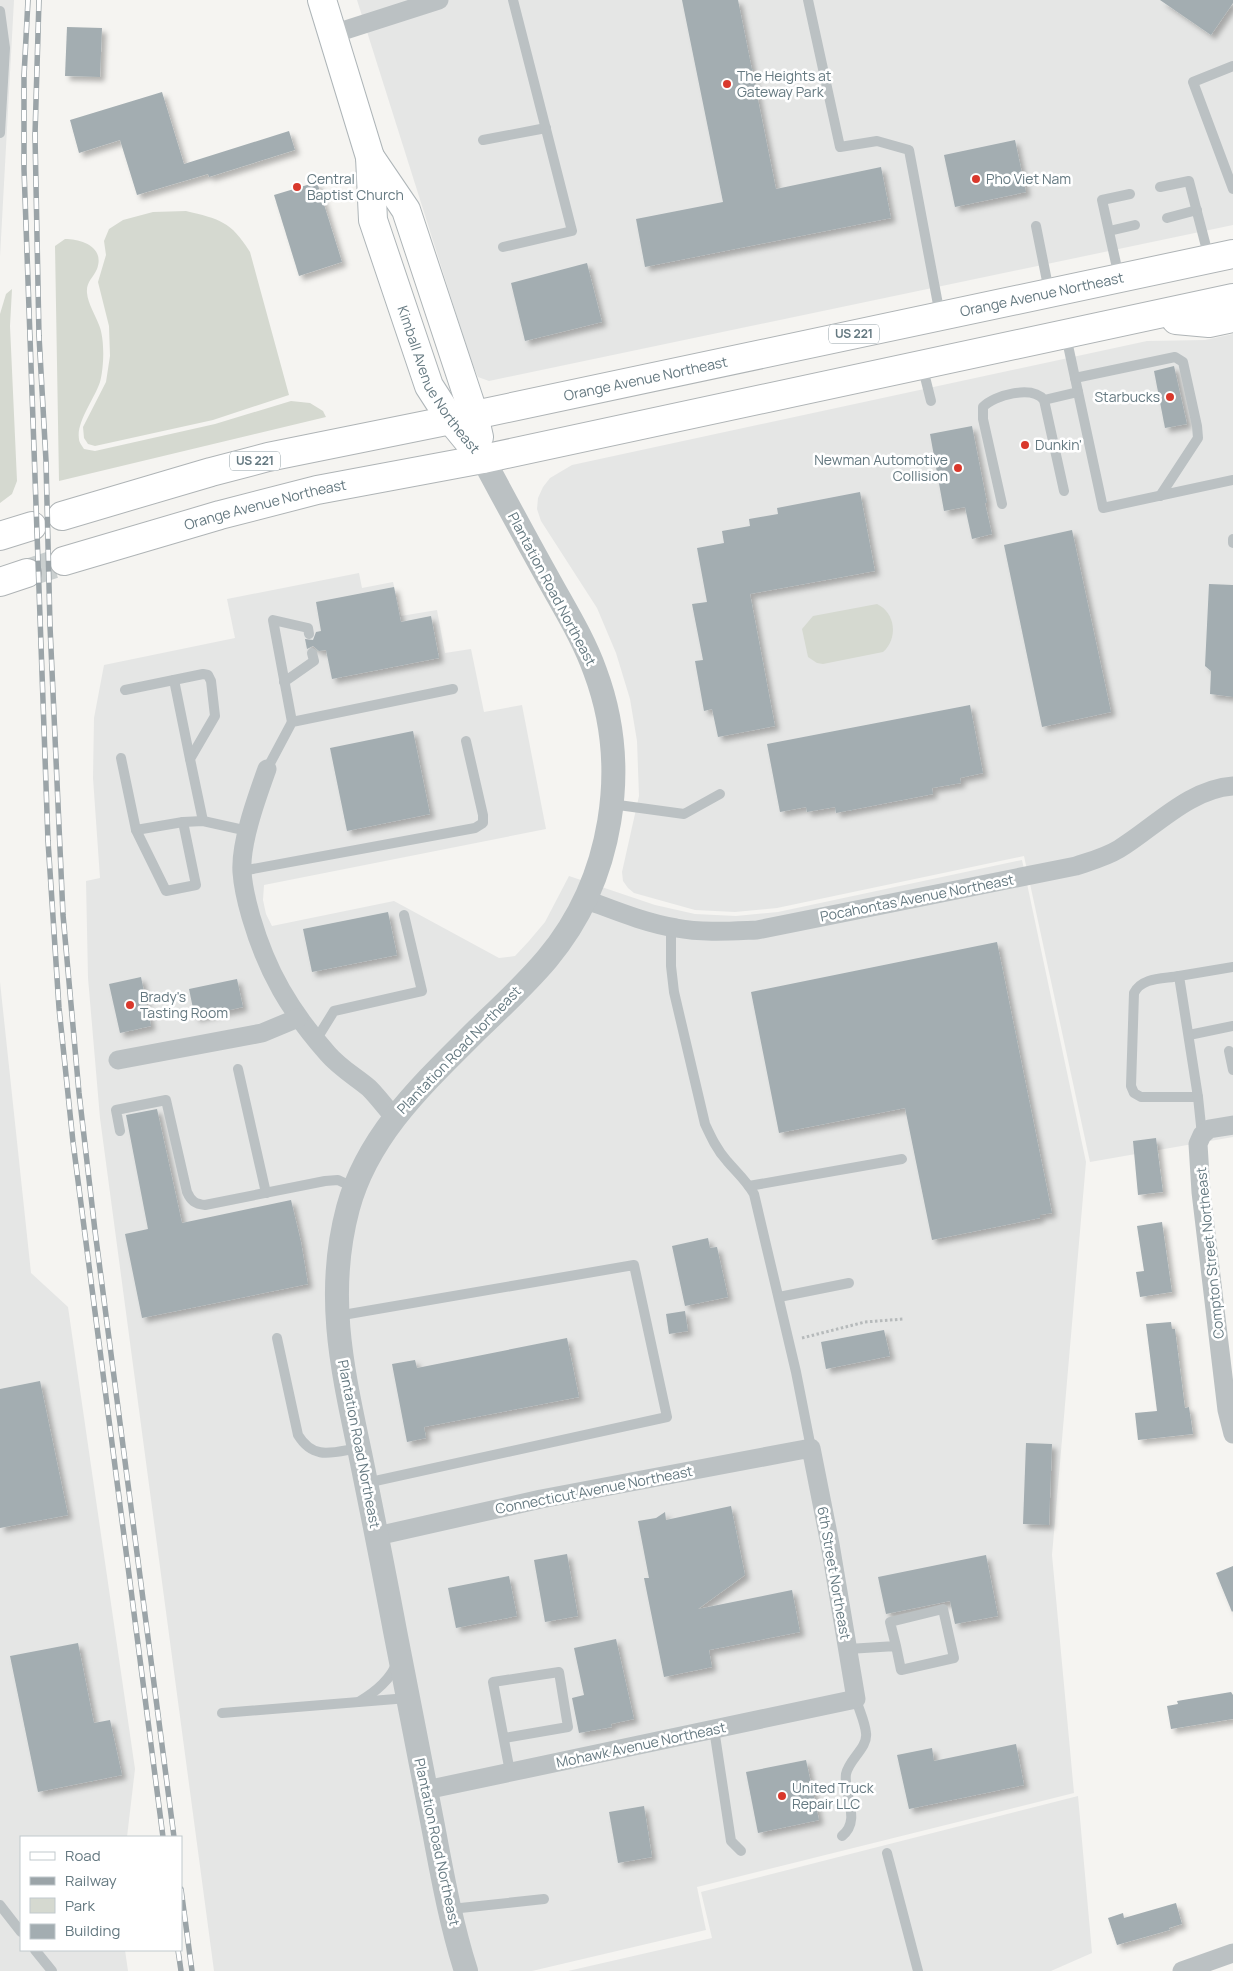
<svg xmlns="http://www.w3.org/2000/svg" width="1233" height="1971" font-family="Manrope,sans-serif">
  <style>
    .built { fill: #e5e6e5 }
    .green { fill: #d5d9d0 }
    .building { fill: #a3adb1; filter: url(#shadow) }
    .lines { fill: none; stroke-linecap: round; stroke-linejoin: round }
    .trunk-tunnel { stroke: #cacfcf; stroke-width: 28; stroke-dasharray: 28 14; stroke-linecap: butt }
    .secondary-casing { stroke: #aeb5b8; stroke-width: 30 }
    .trunk-casing { stroke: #afb4b6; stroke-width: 30 }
    .path { stroke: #b6babb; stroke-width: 3; stroke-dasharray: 2.5 2.5; stroke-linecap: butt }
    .service { stroke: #bbc1c3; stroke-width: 10 }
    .minor { stroke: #bbc1c3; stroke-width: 19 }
    .tertiary { stroke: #bbc1c3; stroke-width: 24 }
    .secondary { stroke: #fff; stroke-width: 28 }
    .trunk { stroke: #fff; stroke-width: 28 }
    .rail-casing { stroke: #9ba4a8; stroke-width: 5.5 }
    .rail { stroke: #fff; stroke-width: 4; stroke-dasharray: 11; stroke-linecap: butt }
    .poi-dot { fill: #d9382c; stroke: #fff; stroke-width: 2 }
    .labels { text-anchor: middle; stroke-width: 5; stroke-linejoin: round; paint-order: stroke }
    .shield { fill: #fff; stroke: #93a1a7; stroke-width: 1 }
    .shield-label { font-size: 12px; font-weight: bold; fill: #657981 }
    .poi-label { font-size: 14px; fill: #657981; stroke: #fff; text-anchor: start }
    .street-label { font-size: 14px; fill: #657981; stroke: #fff }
  </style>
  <defs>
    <filter id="shadow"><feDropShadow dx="4.5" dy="4.5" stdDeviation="2.5" flood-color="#0004"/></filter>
  </defs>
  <rect width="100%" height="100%" fill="#f5f4f1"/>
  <!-- built -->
  <g class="built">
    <path d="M0 0H14L0 257Z"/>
    <path d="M357 0H1233V225L489 381 478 377 471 361Z"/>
    <path d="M1233 334V1137L1090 1162 1024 856 777 908 735 912 695 910 634 893 628 888 623 881 622 872 639 796 637 741 630 699 616 653 597 608 541 521 537 509 538 498 543 487 550 478 572 465 1147 341 1205 340Z"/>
    <path d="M359 573 362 588 393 582 401 616 437 610 445 653 471 649 484 712 522 705 546 829 264 885 263 900 266 914 272 926 394 901 499 958 515 956 529 941 545 922 569 876 655 905 695 914 736 916 778 912 1022 860 1086 1162 1052 1555 1074 1793 697 1887 706 1930 532 1971H214L100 1118 88 978 86 881 100 878 93 778 94 718 104 665 235 638 227 599Z"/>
    <path d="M0 982 31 1273 68 1307 135 1769 127 1837H21V1950H125L128 1971H0Z"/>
    <path d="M1078 1796 1092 1953 1051 1971H568L712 1938 701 1892Z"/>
  </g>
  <!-- green -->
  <g class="green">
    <path d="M186 211C219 219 231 221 250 252L289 395 213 420 95 446 88 444 84 438 83 427 106 382 110 356 109 326 98 282 106 255 104 241 109 229 123 220 153 212Z"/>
    <path d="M65 239C82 239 105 247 97 269 93 278 86 282 87 293 88 304 95 314 99 325 105 339 104 367 100 382 95 398 76 422 79 439 79 442 82 446 84 449L95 451 215 424 291 401 310 403 323 411 326 417 59 481 55 246Z"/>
    <path d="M12 289 10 326 17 481 12 494 0 503V314L6 294Z"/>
    <path d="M877 604C896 613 898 639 883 652L823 664 817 663 808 657 802 629 813 616Z"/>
  </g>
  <!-- building -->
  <g class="building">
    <path d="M682 0H738L776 189 881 167 891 218 645 267 636 219 723 202Z"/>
    <path d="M1160 0H1233V3L1211 35Z"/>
    <path d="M67 27 102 28 100 77 65 76Z"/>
    <path d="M162 92 184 164 289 131 295 150 209 177 208 174 137 195 120 140 79 153 70 120Z"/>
    <path d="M1015 140 1026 192 955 207 944 155Z"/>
    <path d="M317 182 342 262 299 276 274 195Z"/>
    <path d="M587 263 602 322 525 341 511 283Z"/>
    <path d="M1174 366 1187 424 1165 428 1154 371Z"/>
    <path d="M972 426 987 503H985L992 534 972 539 965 507 944 511 930 434Z"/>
    <path d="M860 492 875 571 750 594 775 726 718 737 712 709 704 711 695 661 703 660 692 604 707 602 697 548 724 543 722 531 750 526 749 519 778 514 777 508Z"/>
    <path d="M1072 530 1111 712 1042 727 1004 545Z"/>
    <path d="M1209 584 1233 585V697L1210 694 1211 671 1205 666Z"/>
    <path d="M394 587 401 622 431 616 439 658 332 679 326 650 319 651 313 646 307 649 305 639 313 640 316 632 321 631 316 602Z"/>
    <path d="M970 705 983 773 960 778 961 783 932 788 933 794 836 813 835 807 807 812 806 807 780 812 767 744Z"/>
    <path d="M413 731 430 814 347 831 330 748Z"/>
    <path d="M388 912 397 955 312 972 303 929Z"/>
    <path d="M997 942 1052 1213 1040 1215V1218L932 1240 905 1108 779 1133 751 992Z"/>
    <path d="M141 977 151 1026 120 1033 109 984Z"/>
    <path d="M237 979 243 1007 195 1018 189 989Z"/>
    <path d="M157 1109 182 1223 291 1200 301 1242 308 1284 142 1318 125 1234 148 1229 126 1115Z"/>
    <path d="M1156 1138 1163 1192 1138 1195 1133 1141Z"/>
    <path d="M1162 1222 1172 1292 1140 1297 1136 1272 1144 1271 1137 1226Z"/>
    <path d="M708 1238 710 1248 717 1247 728 1297 685 1306 672 1246Z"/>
    <path d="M685 1311 688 1331 669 1334 666 1314Z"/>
    <path d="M1171 1322 1172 1329H1175L1185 1408 1189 1407 1193 1434 1138 1440 1135 1413 1157 1411 1146 1324Z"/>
    <path d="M884 1330 890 1356 826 1369 821 1342Z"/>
    <path d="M567 1338 579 1397 424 1427 426 1438 407 1442 392 1364 415 1360 417 1368Z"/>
    <path d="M40 1381 68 1515 0 1528V1389Z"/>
    <path d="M1026 1443 1052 1444 1049 1525 1023 1524Z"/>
    <path d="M731 1506 745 1575 698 1609 792 1590 800 1632 709 1650 712 1667 664 1677 644 1578H649L638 1521 656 1518 665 1512 666 1520Z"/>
    <path d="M567 1554 578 1616 545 1622 534 1560Z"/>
    <path d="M986 1555 998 1616 955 1624 950 1601 886 1614 878 1577Z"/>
    <path d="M1233 1566V1611L1232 1612 1216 1573Z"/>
    <path d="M509 1576 517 1616 456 1628 448 1588Z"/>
    <path d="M616 1639 634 1719 611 1724 612 1727 579 1733 572 1698 584 1695 574 1648Z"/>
    <path d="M78 1643 94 1723 110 1720 122 1775 38 1792 10 1656Z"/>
    <path d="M1231 1692 1233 1695V1719L1171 1729 1167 1706 1178 1704 1177 1701Z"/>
    <path d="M1016 1744 1024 1785 909 1809 897 1755 932 1748 934 1761Z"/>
    <path d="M806 1760 819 1820 758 1833 746 1772Z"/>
    <path d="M644 1806 652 1857 618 1863 609 1812Z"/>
    <path d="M1176 1903 1182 1924 1169 1928 1170 1930 1117 1945 1108 1918 1123 1913 1124 1918Z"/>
  </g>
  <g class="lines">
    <!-- trunk-tunnel -->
    <path class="trunk-tunnel" d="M27 573 64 561"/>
    <!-- secondary casing -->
    <g class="secondary-casing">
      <g id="secondary">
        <path id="s1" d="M322 0 370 157 373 220 429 386 451 420 483 459"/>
        <path d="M370 157 406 210 474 415 479 437"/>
      </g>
    </g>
    <!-- trunk casing -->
    <g class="trunk-casing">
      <g id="trunk">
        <path d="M1176 320 1209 323 1233 318"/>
        <path id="s2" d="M62 516 211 472 268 457 451 420 1233 254"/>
        <path d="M0 536 32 526"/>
        <path id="s3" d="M64 561 220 515 317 490 483 459 1233 298"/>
        <path d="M0 582 27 573"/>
      </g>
    </g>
    <!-- path -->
    <path class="path" d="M802 1338 865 1322 903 1319"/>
    <!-- service -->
    <g class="service">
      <path d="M808 0 840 147 877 141 909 150 940 315"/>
      <path d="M0 11 5 48 0 133"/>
      <path d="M1233 66 1193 82 1233 189"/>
      <path d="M483 140 546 128"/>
      <path d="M1160 187 1189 181 1209 258"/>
      <path d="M1167 218 1197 210"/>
      <path d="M1036 226 1049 291"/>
      <path d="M1109 231 1135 225"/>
      <path d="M503 247 572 231 513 0"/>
      <path d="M1119 277 1102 200 1130 194"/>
      <path d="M1066 336 1103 508 1233 480"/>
      <path d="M922 365 931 401"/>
      <path d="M1075 378 1175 357 1183 362 1197 426 1198 438 1160 496"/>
      <path d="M1044 400 1078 392"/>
      <path d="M1002 504 983 419V407C994 395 1032 385 1044 400L1064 491"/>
      <path d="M1233 539V543"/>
      <path d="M174 680 190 759"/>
      <path d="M284 682 314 661 312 653"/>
      <path d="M125 690 203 674 208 675 211 681 215 716 190 759 203 821"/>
      <path d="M292 722 273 620 308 628 309 634"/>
      <path d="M121 758 136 830 166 891 196 885 183 822 203 821 248 831"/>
      <path d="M267 769 292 722 453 689"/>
      <path d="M611 804 684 814 720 794"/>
      <path d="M136 830 183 822"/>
      <path d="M242 871 475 828 483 823V815L466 741"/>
      <path d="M671 927V966L674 992 705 1124C711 1137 717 1150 727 1161 738 1174 745 1179 754 1194L796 1372 811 1448"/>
      <path d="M1179 976C1163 979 1142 977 1134 993L1131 1086 1134 1093 1141 1097H1198"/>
      <path d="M1189 1035 1233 1026"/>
      <path d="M316 1040 334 1011 422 991 404 915"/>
      <path d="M1229 1051 1233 1070"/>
      <path d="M238 1069 266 1193"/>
      <path d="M120 1131 116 1110 166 1100 187 1192C191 1201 195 1204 205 1205L325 1181 338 1180 355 1188"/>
      <path d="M1202 1135 1198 1097 1179 976 1233 967"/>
      <path d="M749 1186 902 1159"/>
      <path d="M779 1297 849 1283"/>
      <path d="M337 1316 634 1265 667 1417 366 1483"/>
      <path d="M277 1338 298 1435C314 1461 333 1452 359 1448"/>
      <path d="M848 1649 896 1646 890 1622 943 1609 954 1658 901 1670 896 1646"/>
      <path d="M360 1701C374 1693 393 1678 397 1661"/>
      <path d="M222 1713 408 1698"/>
      <path d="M714 1729 731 1841 741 1851"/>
      <path d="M504 1738 568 1727 559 1672 493 1682 510 1772"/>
      <path d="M842 1836C862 1820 843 1795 846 1774 849 1759 868 1748 866 1733 865 1722 859 1710 856 1699"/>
      <path d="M887 1853 918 1971"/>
      <path d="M0 1905 21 1932"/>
      <path d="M451 1909 544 1899"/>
      <path d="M35 1950 52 1971"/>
    </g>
    <!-- minor -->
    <g class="minor">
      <path d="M333 34 439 0"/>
      <path d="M267 769C257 797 240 843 242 872 243 887 247 903 251 917 267 972 290 1011 328 1054 340 1068 356 1077 369 1088 378 1097 386 1108 394 1117"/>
      <path d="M584 899C614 910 645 923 676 928 703 933 731 931 757 930L1076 866C1091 861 1106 857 1119 849 1155 827 1189 789 1233 786"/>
      <path d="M118 1060 262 1033 298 1018"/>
      <path d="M1233 1125 1209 1129 1202 1135 1198 1144 1201 1192 1227 1410 1233 1434"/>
      <path d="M377 1536 541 1499 811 1448 830 1544 856 1699 426 1790"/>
      <path d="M1182 1971 1233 1953"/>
    </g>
    <!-- tertiary -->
    <path class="tertiary" d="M466 1971C451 1924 442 1874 433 1826 420 1761 408 1696 395 1631 384 1572 372 1512 360 1453 342 1368 325 1294 348 1208 368 1134 425 1082 477 1030 501 1007 526 984 547 959 613 880 631 767 595 671 584 640 566 611 550 582 527 541 505 500 483 459"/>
    <!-- secondary -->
    <use href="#secondary" class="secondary"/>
    <!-- trunk -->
    <use href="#trunk" class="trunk"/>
    <!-- rail casing -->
    <g class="rail-casing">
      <g id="rail">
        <path d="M28 0 24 76V169L48 841 59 1008 73 1142 163 1837"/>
        <path d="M39 0 35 135 39 336 46 461 50 626 63 915 79 1093 95 1231 174 1837"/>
        <path d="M181 1889 192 1971"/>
        <path d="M178 1950 181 1971"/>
      </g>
    </g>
    <!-- rail -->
    <use href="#rail" class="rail"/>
  </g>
  <!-- markers -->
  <g class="poi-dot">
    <circle cx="727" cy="84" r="5"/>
    <circle cx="976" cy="179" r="5"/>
    <circle cx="297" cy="187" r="5"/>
    <circle cx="1170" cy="397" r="5"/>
    <circle cx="1025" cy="445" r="5"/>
    <circle cx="958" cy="468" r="5"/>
    <circle cx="130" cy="1005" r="5"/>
    <circle cx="782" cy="1796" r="5"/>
  </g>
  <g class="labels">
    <!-- shield labels -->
    <g class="shield">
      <rect x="829" y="324.5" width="50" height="19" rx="4"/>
      <rect x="230" y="451.5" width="50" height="19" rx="4"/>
    </g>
    <g class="shield-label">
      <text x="854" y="338">US 221</text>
      <text x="255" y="465">US 221</text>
    </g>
    <!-- poi labels -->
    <g class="poi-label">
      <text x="737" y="81">The Heights at<tspan x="737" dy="16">Gateway Park</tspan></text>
      <text x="307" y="184">Central<tspan x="307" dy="16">Baptist Church</tspan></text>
      <text x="986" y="184">Pho Viet Nam</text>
      <text x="1160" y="402" text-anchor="end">Starbucks</text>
      <text x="1035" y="450">Dunkin'</text>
      <text x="948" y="465" text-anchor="end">Newman Automotive<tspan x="948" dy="16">Collision</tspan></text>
      <text x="140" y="1002">Brady's<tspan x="140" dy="16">Tasting Room</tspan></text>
      <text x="792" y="1793">United Truck<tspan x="792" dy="16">Repair LLC</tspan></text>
    </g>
    <!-- street labels -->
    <g class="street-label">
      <text dy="5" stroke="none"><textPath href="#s2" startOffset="1005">Orange Avenue Northeast</textPath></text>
      <text dy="5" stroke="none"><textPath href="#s1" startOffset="401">Kimball Avenue Northeast</textPath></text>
      <text dy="5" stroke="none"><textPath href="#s2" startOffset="600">Orange Avenue Northeast</textPath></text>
      <text dy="5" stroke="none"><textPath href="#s3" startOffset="209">Orange Avenue Northeast</textPath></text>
      <text transform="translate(552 589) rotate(62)" y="5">Plantation Road Northeast</text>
      <text transform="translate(917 898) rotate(-11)" y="5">Pocahontas Avenue Northeast</text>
      <text transform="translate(459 1050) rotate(-46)" y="5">Plantation Road Northeast</text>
      <text transform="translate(1210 1253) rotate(-96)" y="5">Compton Street Northeast</text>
      <text transform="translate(359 1444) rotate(79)" y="5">Plantation Road Northeast</text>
      <text transform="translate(594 1490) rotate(-11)" y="5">Connecticut Avenue Northeast</text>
      <text transform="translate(834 1573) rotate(80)" y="5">6th Street Northeast</text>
      <text transform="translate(641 1745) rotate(-12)" y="5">Mohawk Avenue Northeast</text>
      <text transform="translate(437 1842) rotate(78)" y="5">Plantation Road Northeast</text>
    </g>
  </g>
  <!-- legend -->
  <rect x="20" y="1836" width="162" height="115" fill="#ffffff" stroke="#c1c9cd"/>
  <rect x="30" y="1852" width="25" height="8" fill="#ffffff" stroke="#c1c9cd"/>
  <text x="65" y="1861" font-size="15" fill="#657981">Road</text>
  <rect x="30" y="1877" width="25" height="8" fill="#9ba4a8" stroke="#c1c9cd"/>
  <text x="65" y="1886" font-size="15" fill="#657981">Railway</text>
  <rect x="30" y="1898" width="25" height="15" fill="#d5d9d0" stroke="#c1c9cd"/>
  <text x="65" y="1911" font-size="15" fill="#657981">Park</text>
  <rect x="30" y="1924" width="25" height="15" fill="#a3adb1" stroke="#c1c9cd"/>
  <text x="65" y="1936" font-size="15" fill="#657981">Building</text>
</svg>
